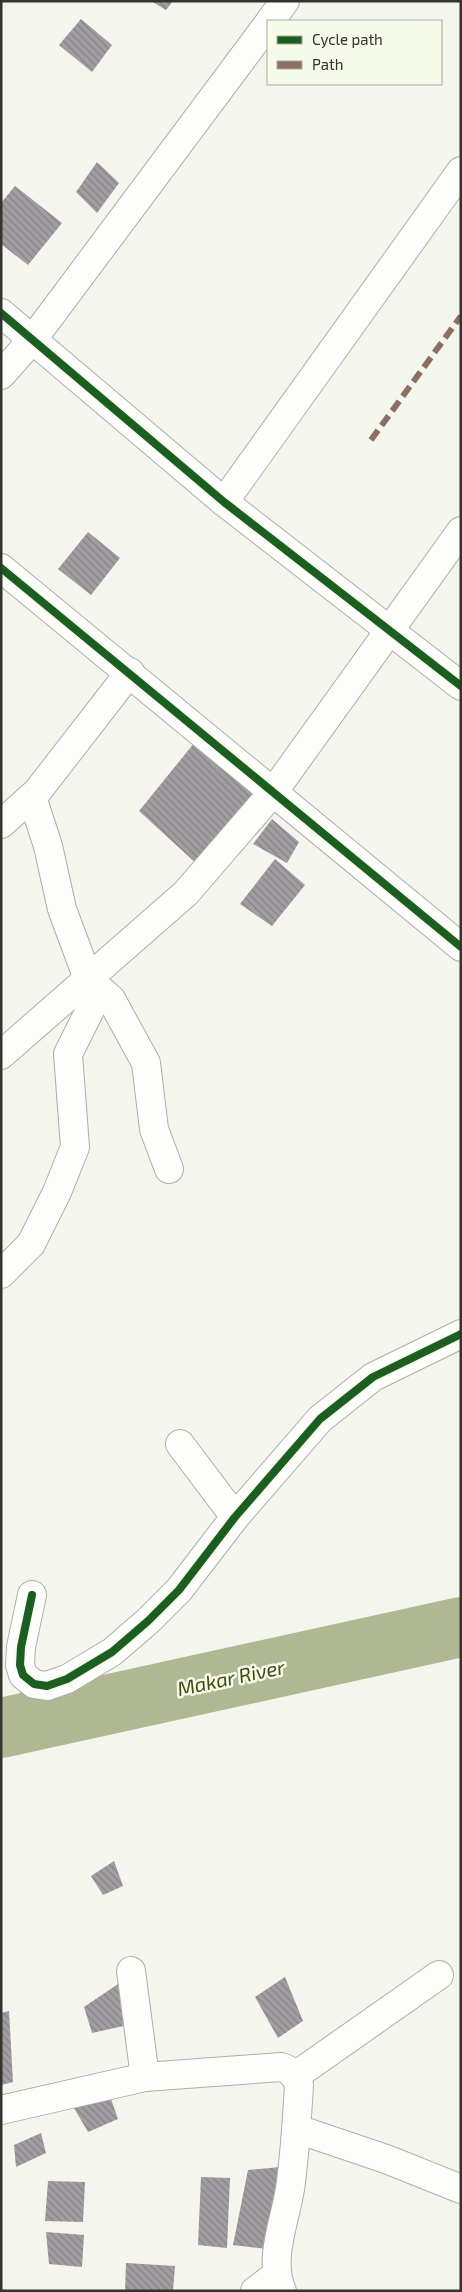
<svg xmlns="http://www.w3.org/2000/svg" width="462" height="2292" font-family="'Exo 2',sans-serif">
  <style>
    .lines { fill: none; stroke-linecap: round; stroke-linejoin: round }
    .river { stroke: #afb893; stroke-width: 60 }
    .building { fill: url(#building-back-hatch) }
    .minor-casing { stroke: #adaea8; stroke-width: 30 }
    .minor { stroke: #fdfefc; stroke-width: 28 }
    .quiet { stroke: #8d6e63; stroke-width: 6; stroke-dasharray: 12 6; stroke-linecap: butt }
    .cycleway-casing { stroke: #f5fae9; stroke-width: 11 }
    .cycleway { stroke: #1b5e20; stroke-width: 8 }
    .labels { text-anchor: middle; stroke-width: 5; stroke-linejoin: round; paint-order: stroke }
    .water-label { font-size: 20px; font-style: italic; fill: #414b11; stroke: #f5fae9 }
  </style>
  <defs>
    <pattern id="building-back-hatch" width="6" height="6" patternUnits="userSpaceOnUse" patternTransform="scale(1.25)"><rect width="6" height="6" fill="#a29da1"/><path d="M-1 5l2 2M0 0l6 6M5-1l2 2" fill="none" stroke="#858184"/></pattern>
  </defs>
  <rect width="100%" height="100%" fill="#f4f6ed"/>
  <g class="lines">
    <!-- river -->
    <path class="river" d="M1 1728 461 1627"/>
  </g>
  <!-- building -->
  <g class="building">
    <path d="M151 1H173L166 10Z"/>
    <path d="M81 19 112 45 92 72 59 45Z"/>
    <path d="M97 162 119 183 97 213 76 192Z"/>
    <path d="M15 186 62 223 28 265 1 244V203Z"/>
    <path d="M88 532 120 558 91 595 58 569Z"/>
    <path d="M195 742 258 795 199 866 139 811Z"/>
    <path d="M272 819 299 842 287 863 253 844Z"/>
    <path d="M275 859 305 885 272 926 240 904Z"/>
    <path d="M114 1861 123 1886 103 1895 91 1876Z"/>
    <path d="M285 1977 303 2021 278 2038 255 1997Z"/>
    <path d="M118 1984 128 2025 92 2033 84 2007Z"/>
    <path d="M9 2011 13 2082 1 2085V2013Z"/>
    <path d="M109 2093 118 2119 88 2132 74 2108Z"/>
    <path d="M41 2133 46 2153 16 2167 14 2145Z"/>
    <path d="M280 2167 268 2249 233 2245 248 2170Z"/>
    <path d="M201 2177 230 2178 227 2248 198 2245Z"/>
    <path d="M48 2181 85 2182 83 2222 45 2221Z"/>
    <path d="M46 2232 84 2235 82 2267 49 2264Z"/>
    <path d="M126 2263 175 2266 173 2291H125Z"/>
  </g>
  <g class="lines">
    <!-- minor casing -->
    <g class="minor-casing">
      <g id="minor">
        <path d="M270 21 285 1"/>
        <path d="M1 313 224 502 461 686"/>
        <path d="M1 375 33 339 268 24"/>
        <path d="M224 502 461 171"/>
        <path d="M1 568 461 947"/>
        <path d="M32 797 48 846 62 909 88 979 111 999 146 1063 154 1129 169 1169"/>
        <path d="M1 824 37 792 130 672"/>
        <path d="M1 1055 186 893 274 791 461 531"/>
        <path d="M1 1274 31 1244 57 1192 75 1147 68 1054 100 990"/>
        <path d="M180 1444 235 1517"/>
        <path d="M32 1595 21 1647 20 1665 23 1675 34 1684 47 1686 67 1679 112 1652 148 1621 179 1590 235 1517 320 1419 373 1377 461 1334"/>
        <path d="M131 1971 145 2077"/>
        <path d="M295 2076 439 1975"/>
        <path d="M1 2110 145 2077 281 2067C291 2070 295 2075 299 2085 297 2119 295 2154 290 2189 285 2221 268 2260 282 2291"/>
        <path d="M297 2129 386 2159 461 2189"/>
        <path d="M255 2291 276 2275"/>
      </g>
    </g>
    <!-- minor -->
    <use href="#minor" class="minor"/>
    <!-- quiet -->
    <path class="quiet" d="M371 440 461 316"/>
    <!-- cycleway casing -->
    <g class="cycleway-casing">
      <g id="cycleway">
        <path d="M1 313 224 502 461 686"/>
        <path d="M1 568 461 947"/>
        <path d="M32 1595 21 1647 20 1665 23 1675 34 1684 47 1686 67 1679 112 1652 148 1621 179 1590 235 1517 320 1419 373 1377 461 1334"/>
      </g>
    </g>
    <!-- cycleway -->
    <use href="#cycleway" class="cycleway"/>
  </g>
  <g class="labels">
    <!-- water labels -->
    <g class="water-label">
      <text transform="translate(231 1678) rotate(-12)" y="7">Makar River</text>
    </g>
  </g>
  <!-- border -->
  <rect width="462" height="2292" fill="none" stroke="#32342d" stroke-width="5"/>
  <!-- legend -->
  <rect x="267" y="20" width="175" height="65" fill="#f5fae9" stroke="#a7ab9e"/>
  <rect x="277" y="36" width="25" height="8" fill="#1b5e20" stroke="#a7ab9e"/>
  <text x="312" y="45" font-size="15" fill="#32342d">Cycle path</text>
  <rect x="277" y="61" width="25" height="8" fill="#8d6e63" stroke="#a7ab9e"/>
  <text x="312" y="70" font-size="15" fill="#32342d">Path</text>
</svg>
